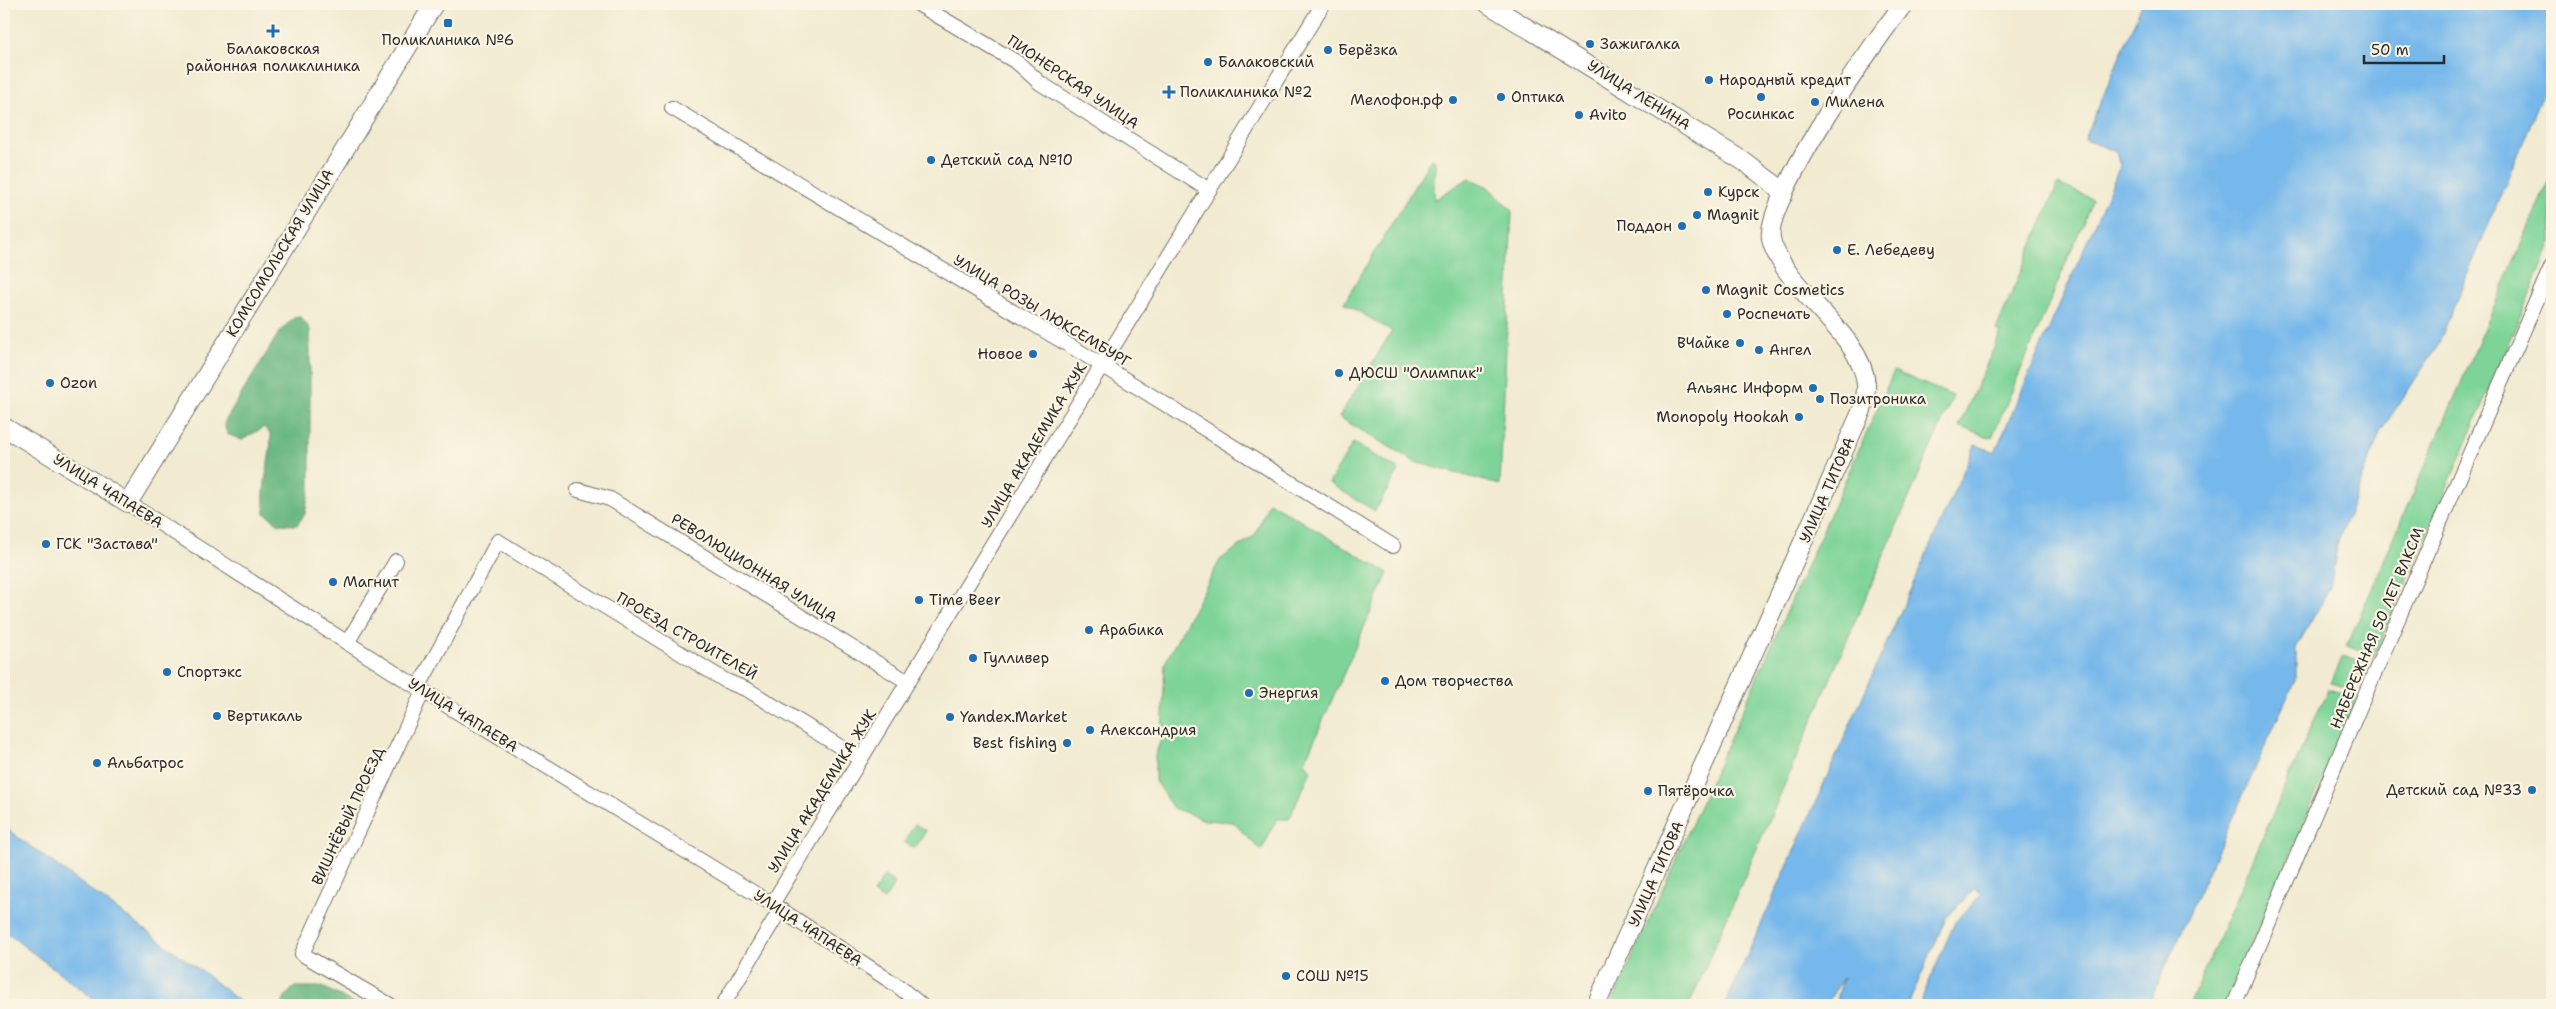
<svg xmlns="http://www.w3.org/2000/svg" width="2556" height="1009" font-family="'Shantell Sans',sans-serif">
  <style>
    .green { fill: #7ed498; stroke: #548062 }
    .forest { fill: #66b680; stroke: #487056 }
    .water { fill: #76b8eb; stroke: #50728b }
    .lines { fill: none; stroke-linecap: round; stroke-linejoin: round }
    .minor-casing { stroke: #716e65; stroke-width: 16 }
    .major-casing { stroke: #716e65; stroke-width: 20 }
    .minor { stroke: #fff; stroke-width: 14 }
    .major { stroke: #fff; stroke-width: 18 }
    .poi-dot { fill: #1f6fb2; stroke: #fcf5e5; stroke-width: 2 }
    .labels { text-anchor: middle; stroke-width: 4.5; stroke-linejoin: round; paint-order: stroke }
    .poi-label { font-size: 15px; fill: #2b2b2b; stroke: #fcf5e5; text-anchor: start }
    .street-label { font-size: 15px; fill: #2b2b2b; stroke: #fcf5e5 }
  </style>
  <rect width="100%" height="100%" fill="#fcf5e5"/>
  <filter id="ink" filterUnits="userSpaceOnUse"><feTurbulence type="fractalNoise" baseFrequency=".02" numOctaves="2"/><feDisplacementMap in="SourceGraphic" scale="10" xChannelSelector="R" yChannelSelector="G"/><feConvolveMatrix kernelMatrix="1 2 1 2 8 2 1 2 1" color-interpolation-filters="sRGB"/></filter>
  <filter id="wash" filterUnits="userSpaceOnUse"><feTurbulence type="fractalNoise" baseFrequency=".0096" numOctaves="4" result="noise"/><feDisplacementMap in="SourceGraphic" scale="20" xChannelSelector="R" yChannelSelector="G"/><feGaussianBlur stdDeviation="1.12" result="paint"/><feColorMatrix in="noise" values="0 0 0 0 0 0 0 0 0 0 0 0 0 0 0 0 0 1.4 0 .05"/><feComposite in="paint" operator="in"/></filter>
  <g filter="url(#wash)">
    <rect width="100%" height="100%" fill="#f2ebd2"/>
    <!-- green -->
    <g class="green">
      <path d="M1431 159 1435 161 1434 200 1469 178 1488 187 1512 210 1500 485 1415 462 1339 417 1392 331 1344 303Z"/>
      <path d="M2552 173V242L2374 657 2347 646Z"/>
      <path d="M2058 184 2093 199 1992 438 1959 426 2001 332 1996 330Z"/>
      <path d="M1894 371 1953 396 1689 1005H1611Z"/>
      <path d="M1353 443 1399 470 1375 511 1329 483Z"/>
      <path d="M1269 502 1388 573 1305 761 1311 771 1289 819H1277L1261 851 1233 822 1205 820 1173 808 1155 781V756L1162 736 1165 663 1220 560 1255 535Z"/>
      <path d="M2343 656 2366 664 2354 689 2331 683Z"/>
      <path d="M2328 689 2358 697 2225 1005H2189Z"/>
      <path d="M915 824 926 831 915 848 904 842Z"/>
      <path d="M884 876 895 883 884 900 873 893Z"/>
    </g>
    <!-- forest -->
    <g class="forest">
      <path d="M295 317H301L310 329V486L305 514 297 525 279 524 265 513C260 488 271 461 271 435L264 427 242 440 227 434 224 423 280 331Z"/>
      <path d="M294 987H323L357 1005H282L285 997Z"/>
    </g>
    <!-- water -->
    <g class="water">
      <path d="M2142 4H2552V73L2437 347 2381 431 2338 541 2330 588 2296 648V678L2148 1005H1919L1955 922 1982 894 1975 888 1946 918 1908 1005H1835L1843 978 1826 1005H1725L1975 445 1995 452 2120 166 2116 152 2085 139Z"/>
      <path d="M4 827 204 973 244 1005H102L4 931Z"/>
    </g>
  </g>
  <g filter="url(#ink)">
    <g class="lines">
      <!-- minor casing -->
      <g class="minor-casing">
        <g id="minor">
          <path d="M918 4 1018 63 1040 83 1209 190"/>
          <path d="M672 108 1102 365 1393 546"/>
          <path d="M578 490 610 499 908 682"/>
          <path d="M128 503 423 691 772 904 898 986 921 1005"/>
          <path d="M347 643 396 561"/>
          <path d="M418 688 498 541 726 681 748 690 860 759"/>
          <path d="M772 904 1323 4"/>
          <path d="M390 1005 302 954 423 691"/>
          <path d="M723 1005 780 910"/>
          <path d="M2234 1005 2361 704 2552 265"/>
        </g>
      </g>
      <!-- major casing -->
      <g class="major-casing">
        <g id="major">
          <path d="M1488 4 1743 161 1774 184 1783 196"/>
          <path d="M4 427 128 503 434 4"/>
          <path d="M1596 1005 1862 410C1864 402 1867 392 1866 384 1862 340 1806 303 1783 265 1778 256 1772 248 1771 238 1765 198 1875 39 1904 4"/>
        </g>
      </g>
      <!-- minor -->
      <use href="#minor" class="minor"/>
      <!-- major -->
      <use href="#major" class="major"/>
    </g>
  </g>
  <!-- markers -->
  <g class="poi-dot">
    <rect x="443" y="18" width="10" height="10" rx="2.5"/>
    <path d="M270.5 23.5h5v5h5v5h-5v5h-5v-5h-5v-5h5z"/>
    <circle cx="1590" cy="44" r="5"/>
    <circle cx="1328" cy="50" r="5"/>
    <circle cx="1208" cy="62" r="5"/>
    <circle cx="1709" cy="80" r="5"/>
    <path d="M1166.5 84.5h5v5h5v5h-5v5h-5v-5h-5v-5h5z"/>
    <circle cx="1501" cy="97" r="5"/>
    <circle cx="1761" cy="97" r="5"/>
    <circle cx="1453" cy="100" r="5"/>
    <circle cx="1815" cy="102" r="5"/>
    <circle cx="1579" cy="115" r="5"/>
    <circle cx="931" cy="160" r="5"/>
    <circle cx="1708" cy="192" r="5"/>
    <circle cx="1697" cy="215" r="5"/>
    <circle cx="1682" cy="226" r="5"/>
    <circle cx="1837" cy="250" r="5"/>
    <circle cx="1706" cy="290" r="5"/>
    <circle cx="1727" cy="314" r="5"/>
    <circle cx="1740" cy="343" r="5"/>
    <circle cx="1759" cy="350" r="5"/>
    <circle cx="1033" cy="354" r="5"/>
    <circle cx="1339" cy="373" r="5"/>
    <circle cx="50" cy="383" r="5"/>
    <circle cx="1813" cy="388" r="5"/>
    <circle cx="1820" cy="399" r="5"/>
    <circle cx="1799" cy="417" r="5"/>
    <circle cx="46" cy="544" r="5"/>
    <circle cx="333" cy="582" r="5"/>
    <circle cx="919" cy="600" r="5"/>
    <circle cx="1089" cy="630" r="5"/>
    <circle cx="973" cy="658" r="5"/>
    <circle cx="167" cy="672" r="5"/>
    <circle cx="1385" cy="681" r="5"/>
    <circle cx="1249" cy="693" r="5"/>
    <circle cx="217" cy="716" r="5"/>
    <circle cx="950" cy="717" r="5"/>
    <circle cx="1090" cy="730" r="5"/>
    <circle cx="1067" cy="743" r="5"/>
    <circle cx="97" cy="763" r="5"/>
    <circle cx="2532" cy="790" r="5"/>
    <circle cx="1648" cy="791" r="5"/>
    <circle cx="1286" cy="976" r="5"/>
  </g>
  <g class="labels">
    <!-- poi labels -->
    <g class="poi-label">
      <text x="448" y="45" text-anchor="middle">Поликлиника №6</text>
      <text x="1600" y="49">Зажигалка</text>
      <text x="273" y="54" text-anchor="middle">Балаковская<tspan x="273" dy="17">районная поликлиника</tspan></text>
      <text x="1338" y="55">Берёзка</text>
      <text x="1218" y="67">Балаковский</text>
      <text x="1719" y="85">Народный кредит</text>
      <text x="1180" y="97">Поликлиника №2</text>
      <text x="1511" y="102">Оптика</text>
      <text x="1443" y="105" text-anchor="end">Мелофон.рф</text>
      <text x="1825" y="107">Милена</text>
      <text x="1761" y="119" text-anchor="middle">Росинкас</text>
      <text x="1589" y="120">Avito</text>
      <text x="941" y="165">Детский сад №10</text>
      <text x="1718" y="197">Курск</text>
      <text x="1707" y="220">Magnit</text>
      <text x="1672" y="231" text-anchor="end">Поддон</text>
      <text x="1847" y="255">Е. Лебедеву</text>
      <text x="1716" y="295">Magnit Cosmetics</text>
      <text x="1737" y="319">Роспечать</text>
      <text x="1730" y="348" text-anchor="end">ВЧайке</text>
      <text x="1769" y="355">Ангел</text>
      <text x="1023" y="359" text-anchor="end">Новое</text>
      <text x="1349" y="378">ДЮСШ "Олимпик"</text>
      <text x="60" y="388">Ozon</text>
      <text x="1803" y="393" text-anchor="end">Альянс Информ</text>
      <text x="1830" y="404">Позитроника</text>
      <text x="1789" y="422" text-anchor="end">Monopoly Hookah</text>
      <text x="56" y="549">ГСК "Застава"</text>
      <text x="343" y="587">Магнит</text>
      <text x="929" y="605">Time Beer</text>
      <text x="1099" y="635">Арабика</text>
      <text x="983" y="663">Гулливер</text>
      <text x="177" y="677">Спортэкс</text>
      <text x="1395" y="686">Дом творчества</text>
      <text x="1259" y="698">Энергия</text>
      <text x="227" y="721">Вертикаль</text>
      <text x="960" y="722">Yandex.Market</text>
      <text x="1100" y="735">Александрия</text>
      <text x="1057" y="748" text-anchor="end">Best fishing</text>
      <text x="107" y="768">Альбатрос</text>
      <text x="2522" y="795" text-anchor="end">Детский сад №33</text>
      <text x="1658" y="796">Пятёрочка</text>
      <text x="1296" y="981">СОШ №15</text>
    </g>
    <!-- street labels -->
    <g class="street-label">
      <text transform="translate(1073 82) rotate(34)" y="5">ПИОНЕРСКАЯ УЛИЦА</text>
      <text transform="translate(1639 95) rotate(32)" y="5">УЛИЦА ЛЕНИНА</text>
      <text transform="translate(280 253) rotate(-59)" y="5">КОМСОМОЛЬСКАЯ УЛИЦА</text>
      <text transform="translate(1042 311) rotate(31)" y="5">УЛИЦА РОЗЫ ЛЮКСЕМБУРГ</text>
      <text transform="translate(1034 445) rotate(-59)" y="5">УЛИЦА АКАДЕМИКА ЖУК</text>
      <text transform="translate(1827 490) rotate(-66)" y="5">УЛИЦА ТИТОВА</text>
      <text transform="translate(108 491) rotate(32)" y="5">УЛИЦА ЧАПАЕВА</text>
      <text transform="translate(754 568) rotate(32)" y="5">РЕВОЛЮЦИОННАЯ УЛИЦА</text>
      <text transform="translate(2377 628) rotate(-67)" y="5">НАБЕРЕЖНАЯ 50 ЛЕТ ВЛКСМ</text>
      <text transform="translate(687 636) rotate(30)" y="5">ПРОЕЗД СТРОИТЕЛЕЙ</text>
      <text transform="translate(463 715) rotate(32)" y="5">УЛИЦА ЧАПАЕВА</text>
      <text transform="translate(822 791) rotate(-58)" y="5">УЛИЦА АКАДЕМИКА ЖУК</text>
      <text transform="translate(348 816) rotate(-65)" y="5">ВИШНЁВЫЙ ПРОЕЗД</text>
      <text transform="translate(1656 874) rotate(-66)" y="5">УЛИЦА ТИТОВА</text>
      <text transform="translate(808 928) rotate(33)" y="5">УЛИЦА ЧАПАЕВА</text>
    </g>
  </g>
  <!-- margin -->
  <rect width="2556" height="1009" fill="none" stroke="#fcf5e5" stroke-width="20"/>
  <!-- scale -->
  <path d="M2364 55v8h80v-8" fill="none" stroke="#2b2b2b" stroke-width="2.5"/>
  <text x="2371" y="55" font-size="15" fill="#2b2b2b" stroke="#fcf5e5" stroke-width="4" paint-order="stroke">50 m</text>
</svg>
